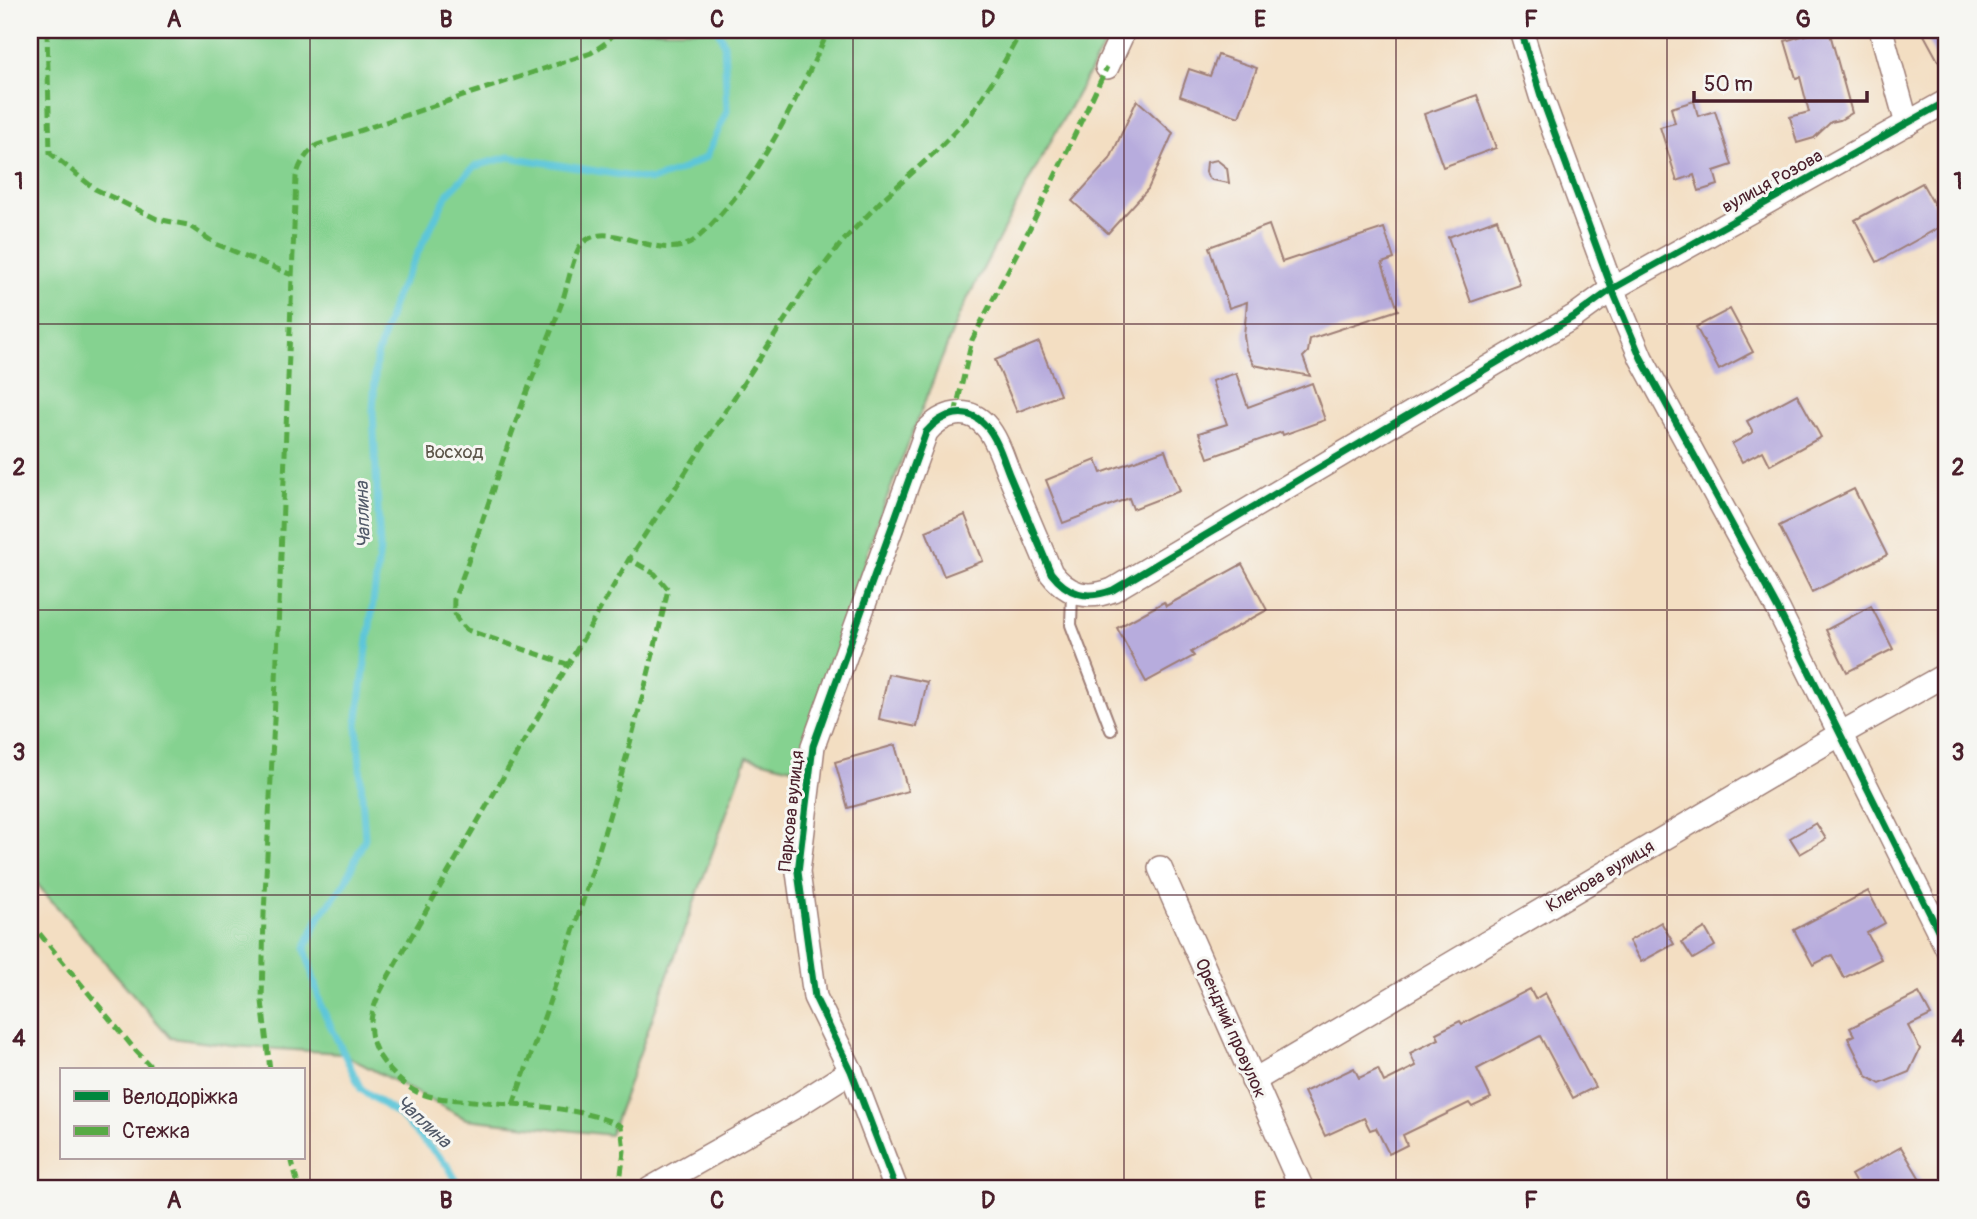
<svg xmlns="http://www.w3.org/2000/svg" width="1977" height="1219" font-family="Pangolin,sans-serif">
  <style>
    .green { fill: #85d290; stroke: #68785e; stroke-width: 2 }
    .lines { fill: none; stroke-linecap: round; stroke-linejoin: round }
    .stream { stroke: #5dc6d9; stroke-width: 7 }
    .building { fill: #b7acdd }
    .service-casing { stroke: #9e7e76; stroke-width: 14 }
    .minor-casing { stroke: #9e7e76; stroke-width: 26 }
    .service { stroke: #fff; stroke-width: 10 }
    .minor { stroke: #fff; stroke-width: 23 }
    .quiet { stroke: #57aa44; stroke-width: 5; stroke-dasharray: 10 5; stroke-linecap: butt }
    .cycleway-casing { stroke: #f6f6f2; stroke-width: 11 }
    .cycleway { stroke: #00873e; stroke-width: 7 }
    .grid { fill: none; stroke: #4a1f2b; stroke-width: 2; stroke-opacity: 0.55 }
    .labels { text-anchor: middle; stroke-width: 6; stroke-linejoin: round; paint-order: stroke }
    .street-label { font-size: 18px; fill: #4a1f2b; stroke: #f6f6f2 }
    .park-label { font-size: 18px; fill: #5c5549; stroke: #f6f6f2 }
    .water-label { font-size: 19px; font-style: italic; fill: #515968; stroke: #f6f6f2 }
    .neatline { fill: none; stroke: #4a1f2b; stroke-width: 2.5 }
    .grid-label { font-size: 23px; text-anchor: middle; font-weight: bold; fill: #4a1f2b }
  </style>
  <rect width="100%" height="100%" fill="#f6f6f2"/>
  <filter id="ink" filterUnits="userSpaceOnUse"><feTurbulence type="fractalNoise" baseFrequency=".0143" numOctaves="2"/><feDisplacementMap in="SourceGraphic" scale="14" xChannelSelector="R" yChannelSelector="G"/><feConvolveMatrix kernelMatrix="1 2 1 2 8 2 1 2 1" color-interpolation-filters="sRGB"/></filter>
  <filter id="wash" filterUnits="userSpaceOnUse"><feTurbulence type="fractalNoise" baseFrequency=".00686" numOctaves="4" result="noise"/><feDisplacementMap in="SourceGraphic" scale="28" xChannelSelector="R" yChannelSelector="G"/><feGaussianBlur stdDeviation="1.57" result="paint"/><feColorMatrix in="noise" values="0 0 0 0 0 0 0 0 0 0 0 0 0 0 0 0 0 1.4 0 .05"/><feComposite in="paint" operator="in"/></filter>
  <g filter="url(#wash)">
    <rect width="100%" height="100%" fill="#f3dec2"/>
    <!-- green -->
    <path class="green" d="M30 30H1113L1033 173 959 315 877 523 800 770 747 757 610 1135 466 1119 341 1053 233 1046 171 1038 30 876Z"/>
    <g class="lines">
      <!-- stream -->
      <path class="stream" d="M461 1189 448 1166 399 1115 361 1089 321 1006 305 948 320 916 345 883 365 838 357 724 380 549 373 412 376 360 395 298 448 193 475 166 509 157 652 180 679 171 706 157 727 111 724 44 718 30"/>
    </g>
    <g id="blocks">
      <!-- building -->
      <g class="building">
        <path d="M1822 30H1829L1852 113 1840 120 1831 122 1814 138 1797 143 1790 117 1809 112 1800 77 1796 78 1785 41Z"/>
        <path d="M1934 30H1947V77L1924 35Z"/>
        <path d="M1218 55 1257 68 1239 117 1180 96 1189 69 1210 76Z"/>
        <path d="M1477 95 1496 148 1443 167 1424 114Z"/>
        <path d="M1137 100 1173 133 1148 189 1108 233 1072 201 1110 159Z"/>
        <path d="M1694 101 1698 116 1715 111 1732 165 1714 171 1718 185 1699 191 1694 175 1677 181 1660 127 1675 123 1671 108Z"/>
        <path d="M1217 160 1227 168 1229 183 1212 180 1208 177 1206 172 1207 162Z"/>
        <path d="M1922 183 1945 224 1877 262 1855 220Z"/>
        <path d="M1497 219 1520 285 1471 302 1448 237Z"/>
        <path d="M1269 225 1282 262 1384 228 1394 259 1382 263 1398 310 1310 339 1308 352 1303 357 1310 376 1254 365 1246 350 1244 336 1247 302 1229 308 1209 247Z"/>
        <path d="M1730 309 1753 352 1719 370 1696 327Z"/>
        <path d="M1039 342 1060 395 1017 412 995 360Z"/>
        <path d="M1236 373 1248 407 1312 383 1325 420 1283 435 1282 432 1208 458 1199 433 1227 424 1212 381Z"/>
        <path d="M1797 394 1821 437 1770 465 1763 451 1742 462 1732 444 1753 432 1747 421Z"/>
        <path d="M1165 450 1180 491 1133 509 1129 498 1063 523 1046 480 1096 460 1101 473Z"/>
        <path d="M1854 489 1887 555 1812 592 1779 526Z"/>
        <path d="M965 515 983 561 944 576 926 531Z"/>
        <path d="M1242 564 1267 610 1191 652 1194 656 1146 682 1117 628 1164 602 1166 606Z"/>
        <path d="M1871 606 1893 649 1847 672 1826 630Z"/>
        <path d="M888 674 927 682 917 727 879 719Z"/>
        <path d="M895 745 908 791 848 808 835 762Z"/>
        <path d="M1816 823 1826 839 1800 854 1790 838Z"/>
        <path d="M1868 891 1885 923 1867 933 1881 959 1844 978 1832 955 1813 965 1794 930Z"/>
        <path d="M1661 922 1674 944 1641 962 1629 941Z"/>
        <path d="M1705 928 1715 946 1693 959 1682 942Z"/>
        <path d="M1530 989 1535 999 1545 993 1595 1087 1573 1098 1540 1036 1477 1069 1491 1098 1472 1107 1469 1103 1403 1135 1407 1145 1389 1154 1376 1128 1370 1130 1364 1118 1325 1136 1304 1092 1354 1068 1359 1078 1378 1069 1384 1082 1416 1066 1410 1053 1439 1039 1436 1033 1460 1021 1462 1024Z"/>
        <path d="M1919 993 1931 1015 1908 1026 1920 1049 1909 1072 1880 1084 1867 1076 1848 1038 1854 1035 1850 1028Z"/>
        <path d="M1901 1147 1926 1189H1859L1851 1175Z"/>
      </g>
    </g>
  </g>
  <g filter="url(#ink)">
    <use href="#blocks" fill-opacity="0" stroke="#9e7e76" stroke-width="2"/>
    <g class="lines">
      <!-- service casing -->
      <g class="service-casing">
        <path id="service" d="M1072 592 1071 625 1111 730"/>
      </g>
      <!-- minor casing -->
      <g class="minor-casing">
        <g id="minor">
          <path d="M1521 30 1541 96 1612 289 1641 358 1778 609 1947 948"/>
          <path d="M1881 30 1907 124"/>
          <path d="M1107 67 1124 30"/>
          <path d="M1160 868 1302 1189"/>
          <path d="M1253 1081 1842 733 1947 674"/>
          <path d="M650 1189 796 1106 851 1071"/>
          <path d="M896 1189 851 1071 815 997 798 872 813 746 926 432C942 413 968 405 986 426 997 438 1003 459 1009 474 1023 507 1037 540 1051 573 1068 595 1087 600 1113 590L1575 316 1612 289 1947 101"/>
        </g>
      </g>
      <!-- service -->
      <use href="#service" class="service"/>
      <!-- minor -->
      <use href="#minor" class="minor"/>
      <!-- quiet -->
      <g class="quiet">
        <path d="M47 30 50 153 95 189 157 219 188 225 216 244 292 275"/>
        <path d="M955 414 972 340 1034 220 1107 67"/>
        <path d="M570 665 467 630C456 620 453 614 454 599 478 538 497 475 519 413 532 377 548 341 561 305 566 292 574 252 581 245 607 215 655 263 692 242 702 235 711 225 719 216 768 163 798 94 829 30"/>
        <path d="M30 922 136 1051 154 1070"/>
        <path d="M270 1070 262 1001 264 914 276 681 296 177C300 163 305 155 317 145L591 53 607 42 616 30"/>
        <path d="M513 1105C574 936 630 764 668 589L655 574 629 559"/>
        <path d="M291 1158 299 1189"/>
        <path d="M619 1189 624 1151 621 1126C581 1106 517 1105 473 1101 453 1099 427 1100 410 1088 398 1080 388 1069 380 1057 362 1029 373 1004 388 977L629 559 801 295 843 241 882 200 934 153 970 116 999 71 1022 30"/>
      </g>
      <!-- cycleway casing -->
      <g class="cycleway-casing">
        <g id="cycleway">
          <path d="M1521 30 1541 96 1612 289 1641 358 1778 609 1947 948"/>
          <path d="M896 1189 851 1071 815 997 798 872 813 746 926 432C942 413 968 405 986 426 997 438 1003 459 1009 474 1023 507 1037 540 1051 573 1068 595 1087 600 1113 590L1575 316 1612 289 1947 101"/>
        </g>
      </g>
      <!-- cycleway -->
      <use href="#cycleway" class="cycleway"/>
    </g>
  </g>
  <!-- grid -->
  <path class="grid" d="M310 30V1189M581 30V1189M853 30V1189M1124 30V1189M1396 30V1189M1667 30V1189M30 324H1947M30 610H1947M30 895H1947"/>
  <g class="labels">
    <!-- street labels -->
    <g class="street-label">
      <text transform="translate(1772 181) rotate(-29)" y="6">вулиця Розова</text>
      <text transform="translate(791 811) rotate(-84)" y="6">Паркова вулиця</text>
      <text transform="translate(1600 876) rotate(-31)" y="6">Кленова вулиця</text>
      <text transform="translate(1231 1028) rotate(66)" y="6">Орендний провулок</text>
    </g>
    <!-- park labels -->
    <g class="park-label">
      <text x="454" y="458">Восход</text>
    </g>
    <!-- water labels -->
    <g class="water-label">
      <text transform="translate(362 515) rotate(-92)" y="7">Чаплина</text>
      <text transform="translate(424 1121) rotate(43)" y="7">Чаплина</text>
    </g>
  </g>
  <!-- margin -->
  <rect width="1977" height="1219" fill="none" stroke="#f6f6f2" stroke-width="77"/>
  <!-- legend -->
  <rect x="60" y="1068" width="245" height="91" fill="#f6f6f2" stroke="#b1a0a2" stroke-width="2"/>
  <rect x="74" y="1091" width="35" height="10" fill="#00873e" stroke="#b1a0a2" stroke-width="2"/>
  <text x="122" y="1104" font-size="21" fill="#4a1f2b">Велодоріжка</text>
  <rect x="74" y="1126" width="35" height="10" fill="#57aa44" stroke="#b1a0a2" stroke-width="2"/>
  <text x="122" y="1138" font-size="21" fill="#4a1f2b">Стежка</text>
  <!-- scale -->
  <path d="M1694 91v10h173v-10" fill="none" stroke="#4a1f2b" stroke-width="3.5"/>
  <text x="1704" y="91" font-size="21" fill="#4a1f2b" stroke="#f6f6f2" stroke-width="5" paint-order="stroke">50 m</text>
  <rect x="38" y="38" width="1900" height="1142" class="neatline"/>
  <g class="grid-label">
    <text x="174" y="27">A</text>
    <text x="446" y="27">B</text>
    <text x="717" y="27">C</text>
    <text x="988" y="27">D</text>
    <text x="1260" y="27">E</text>
    <text x="1531" y="27">F</text>
    <text x="1803" y="27">G</text>
    <text x="19" y="189">1</text>
    <text x="1958" y="189">1</text>
    <text x="19" y="475">2</text>
    <text x="1958" y="475">2</text>
    <text x="19" y="760">3</text>
    <text x="1958" y="760">3</text>
    <text x="19" y="1046">4</text>
    <text x="1958" y="1046">4</text>
    <text x="174" y="1208">A</text>
    <text x="446" y="1208">B</text>
    <text x="717" y="1208">C</text>
    <text x="988" y="1208">D</text>
    <text x="1260" y="1208">E</text>
    <text x="1531" y="1208">F</text>
    <text x="1803" y="1208">G</text>
  </g>
</svg>
